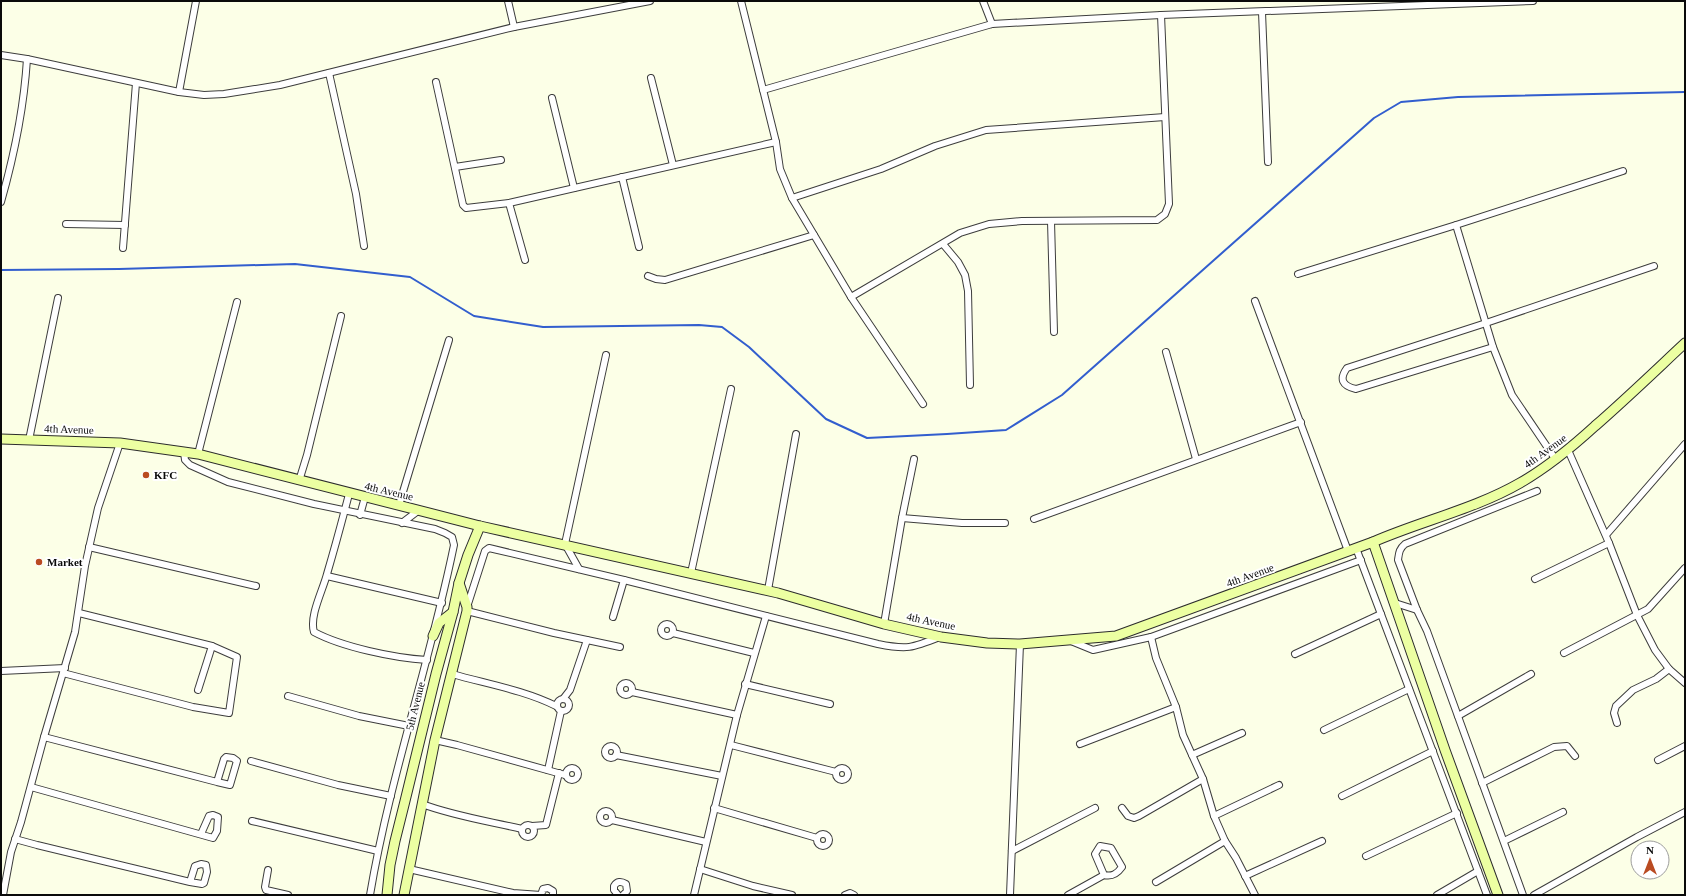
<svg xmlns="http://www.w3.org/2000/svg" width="1686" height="896" font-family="'Times New Roman',serif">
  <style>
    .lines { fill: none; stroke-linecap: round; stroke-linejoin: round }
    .stream { stroke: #325ece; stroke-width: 2 }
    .street-casing { stroke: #3d3d3d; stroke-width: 8 }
    .secondary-casing { stroke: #2c2c2c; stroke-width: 11 }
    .street { stroke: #fff; stroke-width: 6 }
    .secondary { stroke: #ecffa2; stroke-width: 9 }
    .poi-dot { fill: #ba4b22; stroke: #fff; stroke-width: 1.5 }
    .labels { text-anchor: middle; stroke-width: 4; stroke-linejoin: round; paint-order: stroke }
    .street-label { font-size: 11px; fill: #0a0a0a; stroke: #fff }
    .poi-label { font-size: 11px; font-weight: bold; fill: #0a0a0a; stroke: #fff; text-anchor: start }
  </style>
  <rect width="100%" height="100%" fill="#fcffe7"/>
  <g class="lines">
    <!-- stream -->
    <path class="stream" d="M1 270 119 269 295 264 410 277 474 316 543 327 699 325 722 327 749 347 826 419 867 438 947 434 1006 430 1062 395 1374 118 1401 102 1458 97 1685 92"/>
    <!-- street casing -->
    <g class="street-casing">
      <g id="street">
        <path d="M508 1 514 27"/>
        <path d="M741 1 776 142 780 169 792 198 851 297 923 404"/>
        <path d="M983 1 992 24"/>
        <path d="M1262 12 1268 162"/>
        <path d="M1 55 27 59 179 92 204 95 224 94 280 85 514 27 650 1"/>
        <path d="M329 73 356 194 364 246"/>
        <path d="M651 78 673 165"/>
        <path d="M436 82 463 205 466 208 509 203 776 142"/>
        <path d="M763 90 992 24 1161 15 1533 1"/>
        <path d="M179 92 196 1"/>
        <path d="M552 98 574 188"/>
        <path d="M455 167 501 160"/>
        <path d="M622 177 639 247"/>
        <path d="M792 198 881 169 935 146 986 130 1165 117"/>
        <path d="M1 202C14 156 24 107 27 59"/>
        <path d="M509 203 525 260"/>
        <path d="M1051 221 1054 332"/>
        <path d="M66 224 125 225"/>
        <path d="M1456 225 1493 347 1512 395 1556 460"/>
        <path d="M943 244 958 262 965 275 968 291 970 385"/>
        <path d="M123 248 136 83"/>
        <path d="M1298 274 1456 225 1623 171"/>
        <path d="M648 276 656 279 665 280 814 235"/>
        <path d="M851 297 960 233 989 224 1022 221 1157 220 1165 214 1169 204 1161 15"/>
        <path d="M1255 301 1348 551"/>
        <path d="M1493 347 1356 389C1342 386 1339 379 1347 368L1486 323 1654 266"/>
        <path d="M1166 352 1196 459"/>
        <path d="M29 440 58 298"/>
        <path d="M1568 450 1609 543 1637 615 1655 650 1669 669 1685 683"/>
        <path d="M184 452 185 460 190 465 228 482 314 504 435 529 445 533 452 537 454 545C430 663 390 776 370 895"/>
        <path d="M198 454 237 302"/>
        <path d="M299 481 307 455 341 316"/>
        <path d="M349 494C342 521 335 547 327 574 323 590 309 616 314 632 342 647 394 658 427 660"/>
        <path d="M399 505 449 340"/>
        <path d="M360 515 365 497"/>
        <path d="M902 518 962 523H1005"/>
        <path d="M1034 519 1301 422"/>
        <path d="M402 523 419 510"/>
        <path d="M1606 535 1685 444"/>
        <path d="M89 547 256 586"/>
        <path d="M1356 548 1487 895"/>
        <path d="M579 569 565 544 606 355"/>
        <path d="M691 573 731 389"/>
        <path d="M327 576 442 603"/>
        <path d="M1535 579 1609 543"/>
        <path d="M768 590 796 434"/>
        <path d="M1395 603 1417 610"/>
        <path d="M467 607 485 551 489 548 624 580 878 644C907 650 912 648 940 637"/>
        <path d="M467 611 554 633 620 647"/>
        <path d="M613 617 624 580"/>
        <circle cx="667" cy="630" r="6"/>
        <path d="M884 624 902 518 914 459"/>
        <path d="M673 633 754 653"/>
        <path d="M1151 637 1156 658 1176 707 1183 735 1203 779 1214 816 1225 841 1236 858 1255 895"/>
        <path d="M1071 641 1093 650 1151 637 1361 560"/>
        <path d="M1564 653 1648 609 1685 568"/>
        <path d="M1295 654 1381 614"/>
        <path d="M1 671 65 668"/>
        <path d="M63 673 193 707 229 713 237 657 212 646 79 613"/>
        <path d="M452 674C487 684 524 690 556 706"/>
        <circle cx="626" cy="689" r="6"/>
        <path d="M745 684 830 704"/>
        <path d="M198 690 212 646"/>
        <path d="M632 692 737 715"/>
        <path d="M288 696 359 716 409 726"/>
        <circle cx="563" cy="705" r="6"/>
        <path d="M563 699 570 690 587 640"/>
        <path d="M1458 716 1531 674"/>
        <path d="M1617 723 1614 713 1616 706 1633 690 1656 679 1669 669"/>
        <path d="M1324 730 1409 689"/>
        <path d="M44 737 217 782 230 785 237 761 233 758 226 757 224 759 217 782"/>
        <path d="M435 740 457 745 565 775"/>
        <path d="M1080 744 1176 707"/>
        <path d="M731 745 836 772"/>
        <circle cx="611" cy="752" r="6"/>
        <path d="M616 755 722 776"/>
        <path d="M1192 755 1242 733"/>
        <path d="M1658 760 1685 746"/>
        <path d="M251 761 338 785 391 796"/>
        <circle cx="842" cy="774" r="6"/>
        <circle cx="572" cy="774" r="6"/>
        <path d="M548 770 561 711"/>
        <path d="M1482 783 1554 747 1567 746 1575 756"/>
        <path d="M31 787 213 838 217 831 218 817 213 815 209 816 201 834"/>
        <path d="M1342 796 1433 751"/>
        <path d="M422 804C454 816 488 821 522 829"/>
        <path d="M714 808 817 838"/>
        <path d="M1122 808 1128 816 1134 818 1139 816 1203 779"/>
        <circle cx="606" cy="817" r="6"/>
        <path d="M1214 816 1279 785"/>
        <path d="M612 820 706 842"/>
        <path d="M252 821 378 851"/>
        <circle cx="528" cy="831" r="6"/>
        <path d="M532 826 546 825 559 773"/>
        <circle cx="823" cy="840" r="6"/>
        <path d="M15 839 37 845 190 882 202 884 204 883 207 872 206 865 201 864 195 866 190 882"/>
        <path d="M1504 841 1563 812"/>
        <path d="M1012 851 1095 808"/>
        <path d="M1366 856 1457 813"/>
        <path d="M409 869 513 893 541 895"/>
        <path d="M700 869 753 886 792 895"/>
        <path d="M268 870 265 887 266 890 288 895"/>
        <path d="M1245 876 1322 841"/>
        <path d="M1156 882 1225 841"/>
        <path d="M3 895 11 852 21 822 44 737 75 632 85 566 98 508 120 443"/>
        <path d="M541 895 543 889 548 888 553 891V895"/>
        <path d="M618 895 614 890V886C617 881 621 881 626 884L627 891 623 895"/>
        <path d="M694 895 737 715 766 616"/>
        <path d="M845 895 850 893 854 895"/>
        <path d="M1010 895 1020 644"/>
        <path d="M1068 895 1104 875C1112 877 1117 874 1122 867L1111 848 1100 846 1095 854 1104 875"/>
        <path d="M1437 895 1478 871"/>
        <path d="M1523 895 1427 631 1417 610 1398 560C1399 553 1399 549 1405 544L1537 491"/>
        <path d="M1534 895 1637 837 1685 812"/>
      </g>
    </g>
    <!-- secondary casing -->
    <g class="secondary-casing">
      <g id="secondary">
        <path d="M1 439 120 443 198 454 480 526 778 593 884 624 941 637 987 643 1020 644 1116 636 1373 542C1421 521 1475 509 1520 483 1548 467 1572 447 1595 426 1626 399 1655 371 1685 343"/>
        <path d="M1373 542 1445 750 1498 895"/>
        <path d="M433 636 439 623 453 612"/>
        <path d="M387 895 390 865 395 841 405 801 436 674 453 612 459 583 468 555 480 526"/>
        <path d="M404 895 435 740 467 611V607L459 583"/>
      </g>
    </g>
    <!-- street -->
    <use href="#street" class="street"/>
    <!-- secondary -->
    <use href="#secondary" class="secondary"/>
  </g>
  <!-- markers -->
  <g class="poi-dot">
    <circle cx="146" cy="475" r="4"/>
    <circle cx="39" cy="562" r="4"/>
  </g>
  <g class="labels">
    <!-- street labels -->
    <g class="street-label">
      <text transform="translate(69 429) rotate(2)" y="4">4th Avenue</text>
      <text transform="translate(1545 451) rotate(-36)" y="4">4th Avenue</text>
      <text transform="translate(389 491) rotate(13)" y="4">4th Avenue</text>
      <text transform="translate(1250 575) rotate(-20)" y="4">4th Avenue</text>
      <text transform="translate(931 621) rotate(12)" y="4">4th Avenue</text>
      <text transform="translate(415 706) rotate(-76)" y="4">5th Avenue</text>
    </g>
    <!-- poi labels -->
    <g class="poi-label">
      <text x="154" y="479">KFC</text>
      <text x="47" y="566">Market</text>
    </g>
  </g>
  <!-- border -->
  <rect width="1686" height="896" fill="none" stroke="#0a0a0a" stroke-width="4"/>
  <!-- north arrow -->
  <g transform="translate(1650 860)"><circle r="19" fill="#ffffff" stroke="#9d9d9d"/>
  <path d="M0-3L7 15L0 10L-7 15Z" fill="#ba4b22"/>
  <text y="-6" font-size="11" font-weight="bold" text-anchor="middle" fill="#0a0a0a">N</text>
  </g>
</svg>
